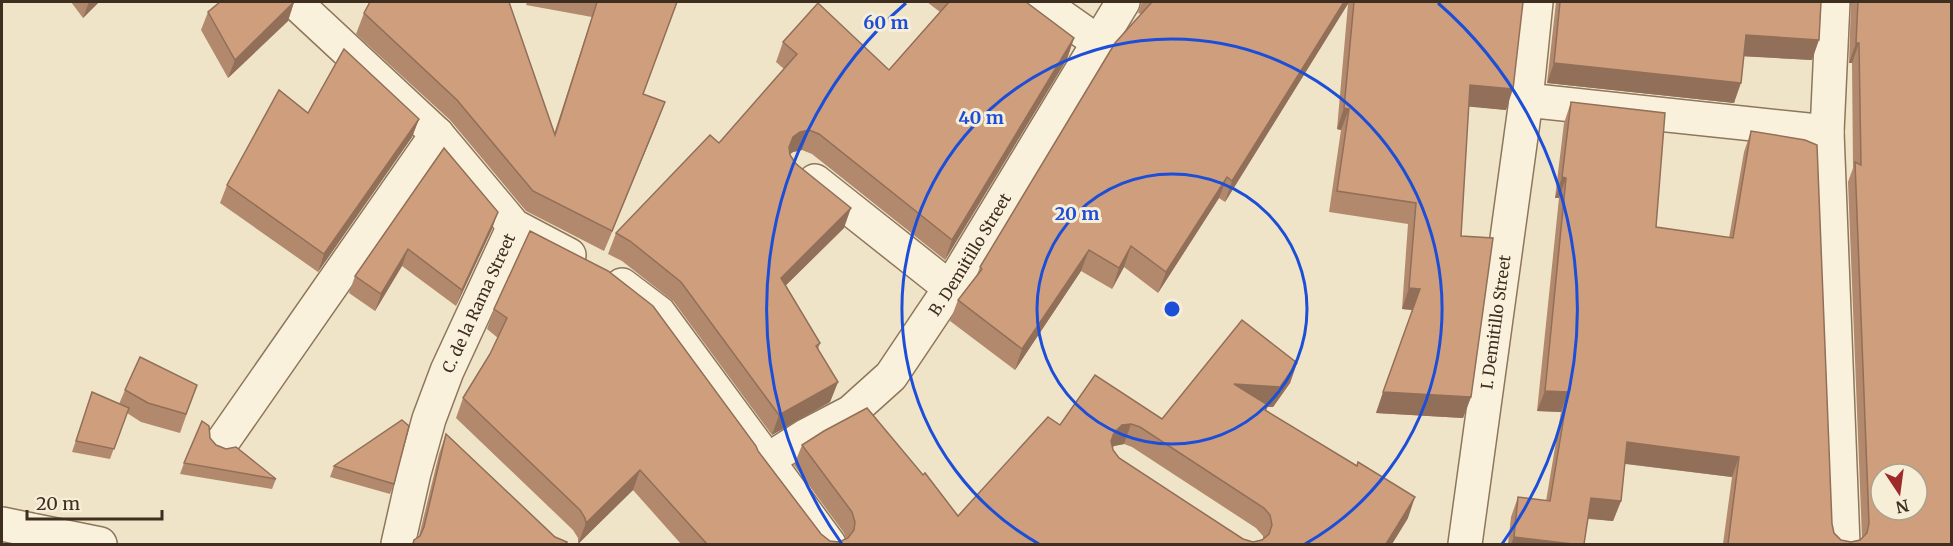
<svg xmlns="http://www.w3.org/2000/svg" width="1953" height="546" font-family="Merriweather,serif">
  <style>
    .lines { fill: none; stroke-linecap: round; stroke-linejoin: round }
    .minor-casing { stroke: #8d765c; stroke-width: 36 }
    .minor { stroke: #faf1dc; stroke-width: 33 }
    .wall { fill: #b2896c; fill-rule: evenodd }
    .shaded-wall { fill: #916f58 }
    .building { fill: #cf9f7d; stroke: #916f58; stroke-width: 1.5; fill-rule: evenodd }
    .ring { fill: none; stroke: #1d4ed8; stroke-width: 3 }
    .labels { text-anchor: middle; stroke-width: 6; stroke-linejoin: round; paint-order: stroke }
    .street-label { font-size: 16px; fill: #3d2e20; stroke: #f7eed8 }
    .centre { fill: #1d4ed8; stroke: #f7eed8; stroke-width: 3 }
    .ring-label { font-size: 18px; text-anchor: middle; font-weight: bold; fill: #1d4ed8; stroke: #f7eed8; stroke-width: 6; stroke-linejoin: round; paint-order: stroke }
  </style>
  <rect width="100%" height="100%" fill="#f0e4c8"/>
  <g class="lines">
    <!-- minor casing -->
    <g class="minor-casing">
      <g id="minor">
        <path d="M295 2 437 134 514 226 569 255"/>
        <path d="M1041 2 1098 42"/>
        <path d="M1833 2 1827 132 1843 544"/>
        <path d="M1526 100 1827 132"/>
        <path d="M815 181 950 288"/>
        <path d="M622 285 659 313 829 544"/>
        <path d="M223 441 437 134"/>
        <path id="s1" d="M766 461 807 435 851 412 891 376 950 288 1123 2"/>
        <path d="M2 524 100 544"/>
        <path id="s2" d="M398 544 414 473 429 419 447 371 514 226"/>
        <path id="s3" d="M1465 544 1526 100 1536 2"/>
      </g>
    </g>
    <!-- minor -->
    <use href="#minor" class="minor"/>
  </g>
  <!-- wall -->
  <g class="wall">
    <path d="M71 2H99L83 18Z"/>
    <path d="M294 2 288 21 228 78 201 30 208 12Z"/>
    <path d="M527 2H677L643 94 657 123 604 251 526 211 450 120 356 34 364 13 554 134 592 17 526 5Z"/>
    <path d="M927 2H1026L1074 38 1067 59 945 260 812 154 802 150 793 152 790 154 844 228 785 286 820 343 818 350 838 382 830 402 772 435 674 302 622 261 608 254 616 233 719 143 784 69 776 62 783 42 889 70 940 12Z"/>
    <path d="M1142 2H1523L1506 110 1468 106 1461 236 1471 397 1463 418 1376 413 1413 310 1402 309 1408 224 1329 212 1341 130 1337 129 1348 4 1225 202 1219 198 1158 293 1124 267 1112 289 1081 271 1015 370 950 321 958 300 976 277 980 267 1141 14 1138 13Z"/>
    <path d="M1556 2H1821L1812 60 1744 56 1734 103 1547 83Z"/>
    <path d="M1851 2H1952V544H1723L1732 477 1625 464 1621 501 1613 521 1588 519 1584 544H1508L1511 517 1518 497 1546 501 1561 412 1537 411 1559 198H1555L1564 123 1571 102 1656 227 1729 238 1744 152 1751 131 1832 524 1834 533 1841 540 1851 542 1860 540 1862 538 1848 182 1853 168 1852 63H1849Z"/>
    <path d="M308 113 419 119 412 137 318 272 220 203 227 185Z"/>
    <path d="M444 148 492 229 456 306 402 266 375 311 349 293 355 276Z"/>
    <path d="M494 309 758 451 821 534 830 541 839 542 846 539 844 533 794 465 802 445 958 516 1060 425 1162 419 1297 363 1290 383 1273 407H1267L1266 410 1408 518 1392 544H681L633 490 578 544V538L573 530 456 418 463 398 490 354 498 338 487 329ZM1124 444 1132 447 1256 528 1263 536V539L1253 542 1243 539 1119 458 1113 450 1112 448 1114 446Z"/>
    <path d="M197 385 180 433 141 422 127 413 110 459 72 452 92 392 119 404 125 390Z"/>
    <path d="M446 434 555 537 566 544H412L414 540 419 536 439 454Z"/>
    <path d="M210 438 216 445 276 479 272 489 180 474 184 463Z"/>
    <path d="M334 466 394 484 390 494 330 477Z"/>
  </g>
  <!-- shaded-wall -->
  <g class="shaded-wall">
    <path d="M89 2H99L83 18Z"/>
    <path d="M294 2 288 21 228 78 235 60Z"/>
    <path d="M1344 2H1349L1225 202 1232 181Z"/>
    <path d="M1746 35 1819 40 1812 60 1738 56Z"/>
    <path d="M1074 38 1067 59 945 260 952 240Z"/>
    <path d="M1856 43H1859L1852 63H1849Z"/>
    <path d="M1554 63 1741 83 1734 103 1547 83Z"/>
    <path d="M1470 85 1513 89 1506 110 1462 106Z"/>
    <path d="M665 102 657 123 604 251 612 231Z"/>
    <path d="M1344 108 1349 109 1341 130 1337 129Z"/>
    <path d="M419 119 412 137 318 272 324 254Z"/>
    <path d="M809 130 802 150 793 152 786 157 781 167 793 137 800 132Z"/>
    <path d="M1227 177 1219 198 1158 293 1166 272Z"/>
    <path d="M1562 177 1566 178 1559 198H1555Z"/>
    <path d="M851 208 844 228 773 298 781 278Z"/>
    <path d="M498 212 492 229 456 306 462 290Z"/>
    <path d="M1131 246 1124 267 1112 289 1119 268Z"/>
    <path d="M408 249 402 266 375 311 381 294Z"/>
    <path d="M1089 250 1081 271 1015 370 1022 349Z"/>
    <path d="M1409 288 1420 289 1413 310 1402 309Z"/>
    <path d="M1297 363 1290 383 1273 407H1267L1260 426 1234 384Z"/>
    <path d="M838 382 830 402 772 435 779 415Z"/>
    <path d="M1545 391 1568 392 1561 412 1537 411Z"/>
    <path d="M1383 392 1471 397 1463 418 1376 413Z"/>
    <path d="M1131 424 1124 444 1114 446 1106 453 1114 433 1122 425Z"/>
    <path d="M1627 442 1739 457 1732 477 1620 463Z"/>
    <path d="M640 470 633 490 578 544 586 523Z"/>
    <path d="M1415 497 1408 518 1392 544H1386Z"/>
    <path d="M1591 498 1621 501 1613 521 1584 518Z"/>
    <path d="M1514 537 1573 544H1511Z"/>
  </g>
  <!-- building -->
  <g class="building">
    <path d="M220 2H294L235 60 208 12Z"/>
    <path d="M370 2H509L555 135 597 2H677L643 94 665 102 612 231 533 191 457 100 364 13Z"/>
    <path d="M949 2H1026L1074 38 952 240 819 134 809 130 800 132 793 137 789 147 790 155 795 163 851 208 781 278 820 343 816 346 838 382 779 415 681 282 630 241 616 233 710 135 719 143 797 54 783 42 818 3 889 70Z"/>
    <path d="M1152 2H1344L1232 181 1227 177 1166 272 1131 246 1119 268 1089 250 1022 349 958 300 982 269 980 267 1115 43Z"/>
    <path d="M1354 2H1523L1513 89 1470 85 1461 236 1493 238 1471 397 1383 392 1420 289 1409 288 1416 203 1337 191 1349 109 1344 108Z"/>
    <path d="M1560 2H1821L1819 40 1746 35 1741 83 1554 63Z"/>
    <path d="M1858 2H1952V544H1728L1739 457 1627 442 1621 501 1591 498 1584 544H1573L1514 537 1518 497 1550 501 1568 392 1545 391 1566 178 1562 177 1571 102 1665 113 1656 227 1733 238 1751 131 1805 140 1817 145 1832 524 1834 533 1841 540 1851 542 1860 540 1867 533 1869 523 1855 162 1861 165 1859 43H1856ZM1881 474H1917V510H1881Z"/>
    <path d="M344 49 419 119 324 254 227 185 279 90 308 113Z"/>
    <path d="M444 148 498 212 462 290 408 249 381 294 355 276Z"/>
    <path d="M530 231 608 271 653 306 756 446 758 451 821 534 830 541 839 542 848 538 854 530 855 522 852 512 802 445 824 431 867 408 923 475 925 473 958 516 1048 417 1060 425 1095 375 1162 419 1242 320 1297 363 1280 387 1234 384 1268 405 1265 410 1357 466 1358 462 1415 497 1386 544H707L640 470 586 523 585 518 580 510 463 398 490 354 507 318 494 309ZM1131 424 1140 427 1264 508 1270 515 1272 525 1269 534 1262 540 1253 542 1243 539 1119 458 1113 450 1111 441 1114 433 1122 425Z"/>
    <path d="M140 357 197 385 186 414 148 403 125 390Z"/>
    <path d="M92 392 129 408 114 449 76 441Z"/>
    <path d="M402 420 409 426 394 484 334 466Z"/>
    <path d="M202 421 209 426 210 438 216 445 226 449 236 447 276 479 184 463Z"/>
    <path d="M446 434 555 537 567 542 565 544H413L414 540 420 536 424 527Z"/>
  </g>
  <!-- distance rings -->
  <g class="ring">
    <circle cx="1172" cy="309" r="135"/>
    <path d="M1039 544A270 270 0 1 1 1305 544"/>
    <path d="M842 544A405 405 0 0 1 906 3M1438 3A405 405 0 0 1 1502 544"/>
  </g>
  <g class="labels">
    <!-- street labels -->
    <g class="street-label">
      <text dy="6" stroke="none"><textPath href="#s1" startOffset="297">B. Demitillo Street</textPath></text>
      <text dy="6" stroke="none"><textPath href="#s2" startOffset="255">C. de la Rama Street</textPath></text>
      <text dy="6" stroke="none"><textPath href="#s3" startOffset="224">I. Demitillo Street</textPath></text>
    </g>
  </g>
  <circle cx="1172" cy="309" r="9" class="centre"/>
  <g class="ring-label">
    <text x="886" y="29">60 m</text>
    <text x="981" y="124">40 m</text>
    <text x="1077" y="220">20 m</text>
  </g>
  <!-- border -->
  <rect width="1953" height="546" fill="none" stroke="#3d2e20" stroke-width="6"/>
  <!-- north arrow -->
  <g transform="translate(1899 492) rotate(167)"><circle r="28" fill="#f7eed8" stroke="#ada18e" stroke-width="1.5"/>
  <path d="M0-4.5L10 22L0 15L-10 22Z" fill="#9e2a2b"/>
  <text y="-9" font-size="16" font-weight="bold" text-anchor="middle" fill="#3d2e20">N</text>
  </g>
  <!-- scale -->
  <path d="M27 510v9h135v-9" fill="none" stroke="#3d2e20" stroke-width="3"/>
  <text x="36" y="510" font-size="18" fill="#3d2e20" stroke="#f7eed8" stroke-width="4.5" paint-order="stroke">20 m</text>
</svg>
